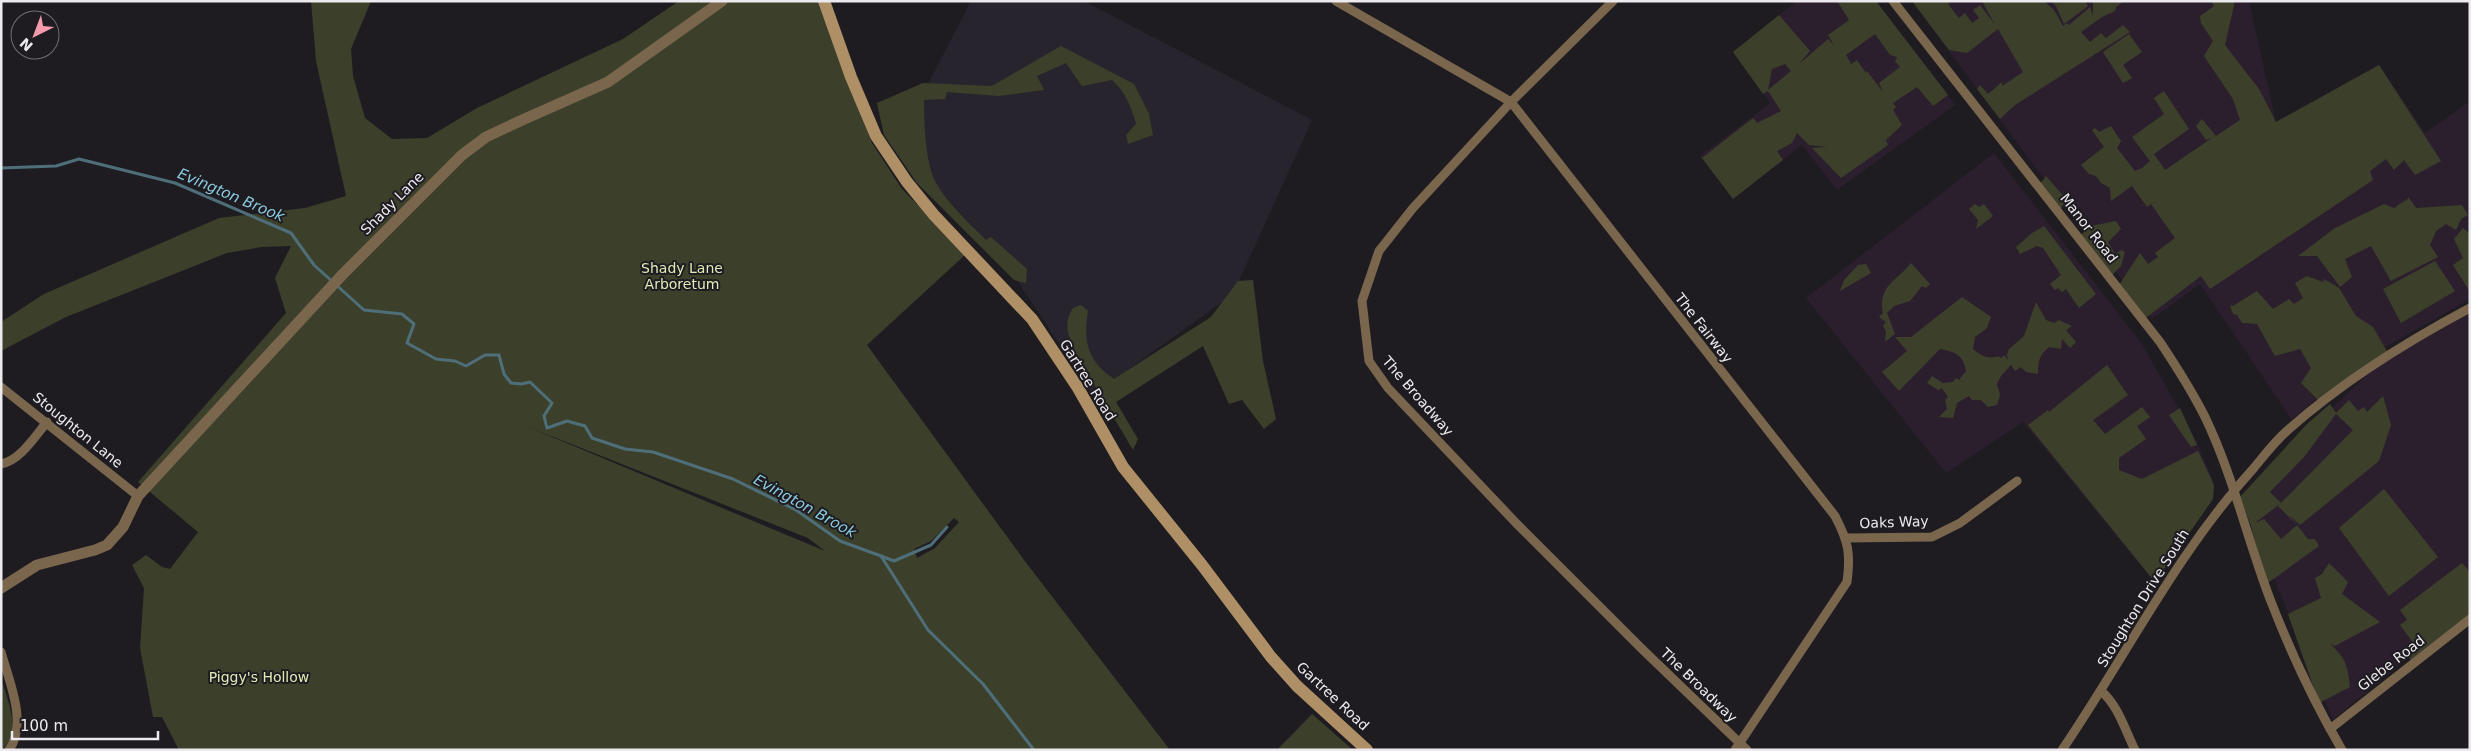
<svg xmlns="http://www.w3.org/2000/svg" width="2471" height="751" font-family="'DejaVu Sans',sans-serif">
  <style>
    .built { fill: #28242e }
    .education { fill: #2b1f2d }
    .green { fill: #3c402b; fill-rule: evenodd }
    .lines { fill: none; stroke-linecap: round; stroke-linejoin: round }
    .stream { stroke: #4e6f79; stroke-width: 3 }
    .minor { stroke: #7a664c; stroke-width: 9 }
    .tertiary { stroke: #7a664c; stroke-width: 11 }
    .secondary { stroke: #af9066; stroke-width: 12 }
    .labels { text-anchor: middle; stroke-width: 4; stroke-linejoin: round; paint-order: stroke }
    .street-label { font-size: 14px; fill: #eceaee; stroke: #1e1c21 }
    .park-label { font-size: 14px; fill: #dfebb5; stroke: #1e1c21 }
    .water-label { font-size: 15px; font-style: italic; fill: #8acadf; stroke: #1e1c21 }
  </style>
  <rect width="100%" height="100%" fill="#1e1c21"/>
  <!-- built -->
  <path class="built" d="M971 1H1084L1312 120 1233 294 1093 395 1011 271 964 226 899 140Z"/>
  <!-- education -->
  <g class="education">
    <path d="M1797 1H1876L1955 105 1837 190 1802 145 1733 199 1700 156 1770 103 1733 52Z"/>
    <path d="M1912 1H2249L2276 122 2379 65 2425 133 2469 102 2470 299 2359 362 2292 420 2200 284 2152 319 2035 167Z"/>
    <path d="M1994 153 2142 344 2195 438 2212 478 2214 488 2213 499 2155 583 2023 422 1946 473 1806 298Z"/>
    <path d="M2470 312V605L2333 720 2240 497 2374 368Z"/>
  </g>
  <!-- green -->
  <g class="green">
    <path d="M311 1H371L351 49 353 76 365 118 392 139 427 138 477 108 623 39 679 1H821L872 143 902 189 966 254 867 345 1024 560 1170 750H179L162 717H153L140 648 144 588 132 565 146 555 162 567 170 569 198 532 138 482 286 313 275 278 291 246 261 247 227 253 66 317 1 351V322L44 294 219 218 305 208 346 196 316 61ZM526 426 808 538 825 551ZM954 518 959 522 935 548 917 558 914 549 931 541Z"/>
    <path d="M1837 1H1876L1948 95 1933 106 1917 87 1893 103 1896 107 1893 110 1902 125 1886 140 1888 145 1841 178 1812 148 1827 147 1809 145 1797 133 1792 143 1777 151 1783 160 1733 199 1702 158 1753 118 1757 123 1781 111 1768 91 1763 94 1733 52 1779 15 1810 51 1798 65 1828 39 1834 45 1828 35 1849 20ZM1875 34 1890 55 1897 57 1895 61 1900 67 1879 83 1883 92 1867 71 1866 73 1857 60 1851 64 1846 55ZM1785 64 1791 71 1768 90 1772 69Z"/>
    <path d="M1912 1H1951L1948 4 1959 18 1965 13 1972 23 1979 18 1973 10 1980 5 1995 25 1982 1H2044L2054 10 2063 26 2067 23 2069 25 2090 7 2093 16V1H2124L2116 7 2115 11 2102 17 2081 32 2090 42 2101 33 2106 38 2123 25 2130 32 2015 105 2000 119 1977 89 1980 85 1988 94 2002 82V86L2023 72 1998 29 1967 53 1949 50Z"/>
    <path d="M2050 1H2085L2088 6 2064 24 2056 6Z"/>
    <path d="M2211 1H2235L2225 45 2259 89 2276 122 2379 65 2441 161 2415 175 2404 160 2394 170 2386 159 2370 171 2373 180 2210 289 2201 276 2143 320 2117 288 2140 253 2148 264 2158 257 2155 253 2175 238 2151 204 2147 207 2132 186 2111 201 2110 188 2101 183 2096 176 2089 174 2081 165 2104 147 2092 130 2095 128 2099 132 2111 126 2121 141 2117 148 2135 171 2142 168 2150 161 2132 137 2164 114 2154 98 2164 91 2189 129 2154 154 2165 170 2212 138 2206 140 2196 126 2202 119 2216 136 2240 120 2233 99 2204 56 2213 41 2201 23 2200 16 2214 6Z"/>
    <path d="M2129 34 2142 52 2123 65 2132 78 2123 83 2103 52Z"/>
    <path d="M1061 46 1134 84 1149 114 1153 135 1128 144 1126 135 1136 124C1132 108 1125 91 1112 80L1082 86 1066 63 1037 76 1044 90 999 96 947 92 945 99 924 100C924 121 925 163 936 183 948 204 969 223 986 240L991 237 1027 269 1026 283 1014 280 917 183 884 135 877 103 923 83 992 86Z"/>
    <path d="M2046 176 2067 200 2059 211 2039 185Z"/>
    <path d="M2409 198 2416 208 2462 205 2468 215 2461 219 2456 230 2446 224 2436 231 2430 245 2438 257 2391 281 2371 246 2345 259 2352 277 2340 287 2317 256H2298L2335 228 2384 204 2394 208Z"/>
    <path d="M1975 204 1979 207 1984 204 1993 216 1976 229 1978 220 1969 209Z"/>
    <path d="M2116 221 2121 229 2108 242 2115 254 2121 250 2125 252 2121 266 2110 277 2078 237 2091 226Z"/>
    <path d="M2044 226 2096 294 2079 308 2066 289 2062 292 2058 288 2055 290 2050 284 2061 275 2043 248 2037 246 2020 254 2016 247 2032 233Z"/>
    <path d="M2463 228 2470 234V292L2453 265 2463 258 2454 239Z"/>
    <path d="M2435 261 2455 291 2401 323 2383 289Z"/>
    <path d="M1911 263 1930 284 1926 288 1922 286 1910 301 1894 306 1887 313 1895 334 1885 342 1886 331 1883 326 1886 322 1879 317 1883 313C1877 286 1897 281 1911 263Z"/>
    <path d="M1866 264 1871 273 1840 291 1844 280 1858 265Z"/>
    <path d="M2307 276 2323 282 2324 279 2339 288 2356 316 2373 327 2389 355 2322 404 2301 383 2311 368 2300 349 2275 356 2257 324 2242 323 2237 315 2233 314 2230 305 2233 306 2257 291 2273 309 2289 299 2294 304 2303 298 2295 283Z"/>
    <path d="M1253 280 1263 361 1276 419 1264 429 1242 400 1229 404 1203 346 1116 402 1138 439 1133 450 1075 352C1068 335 1063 323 1073 308L1081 305 1088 311C1083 341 1087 361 1114 379L1211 317 1238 281Z"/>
    <path d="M1962 297 1991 317 1987 328 1975 337 1973 349C1980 355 1989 360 1998 356L2001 358 2004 355 2008 360 2007 355 2009 349 2024 336 2036 302 2046 320 2054 323 2059 320 2072 326 2066 330 2076 342 2070 348 2062 339 2061 349 2049 347C2039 355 2038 361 2038 374L2026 372 2021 367 2015 371 2011 365 2001 376 1997 384 2000 395 1997 405 1988 407 1981 400H1972L1969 396 1957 403 1953 418 1939 417 1947 409 1945 400 1948 397 1942 388 1938 390 1927 383 1932 376 1943 383 1953 382 1956 378 1959 380 1966 371C1963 355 1956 352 1940 349L1899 391 1882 372 1907 351 1895 337H1911Z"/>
    <path d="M2107 365 2128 395 2093 420 2105 434 2142 407 2150 417 2137 426 2146 439 2119 458V470L2142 479 2198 451 2214 485 2213 499 2155 582 2028 425 2048 410 2049 412Z"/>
    <path d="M2383 396 2391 425 2379 461 2300 525 2289 515 2308 539H2315L2319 546 2265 585 2251 526 2240 497 2306 425 2330 404 2336 413 2349 400 2358 411 2364 407 2367 412ZM2336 414 2353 430 2278 506 2297 525 2281 539 2264 519 2255 523 2281 503 2270 492 2304 457Z"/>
    <path d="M2180 408 2197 445 2191 447 2169 415Z"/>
    <path d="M2384 489 2438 557 2389 596 2339 528Z"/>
    <path d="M2329 563 2348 582 2342 594 2380 622 2335 646 2330 644C2346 658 2348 667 2350 687L2319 703 2288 614 2321 598 2315 578 2322 574Z"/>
    <path d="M2462 563 2470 572V619L2414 663 2402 651 2412 641 2400 625 2407 620 2400 610Z"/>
    <path d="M1 679C8 701 22 731 2 750Z"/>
    <path d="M1312 714 1353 750H1277Z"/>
  </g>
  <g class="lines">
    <!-- stream -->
    <g class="stream">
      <path d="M1 168 56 166 79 159 175 183 291 233 314 265 364 310 402 314 414 324 407 343 436 359 455 361 466 366 485 355H499L504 374 511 383 521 384 530 382 552 403 544 416 547 428 567 421 585 426 592 438 625 449 653 452 733 479 796 510 840 541 881 556 928 630 983 684 1034 750"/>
      <path d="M881 556 894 561 931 545 947 527"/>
    </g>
    <!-- minor -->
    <g class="minor">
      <path d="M1336 1 1511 102 1835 516C1848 541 1851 553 1847 582L1735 750"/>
      <path d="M1613 1 1511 102 1413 208 1379 251 1362 301 1369 361 1388 388 1516 523 1641 648 1747 750"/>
      <path d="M1893 1 2160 342C2176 366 2192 391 2205 417 2233 475 2247 539 2270 599 2290 651 2314 702 2342 750"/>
      <path d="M1 387 138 496"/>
      <path d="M1 464C20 461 36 435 47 422"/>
      <path d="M1847 538 1932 537 1960 523 2017 481"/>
      <path d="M1 652C9 681 28 723 9 750"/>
      <path d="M2101 691C2118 705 2125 730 2135 750"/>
      <path d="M2330 729 2470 619"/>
      <path d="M2062 750C2126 656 2176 554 2253 469 2264 456 2275 441 2288 430 2343 381 2406 342 2470 308"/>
    </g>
    <!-- tertiary -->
    <path class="tertiary" d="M1 588 37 565 95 550 107 545 123 527 138 496 343 274 462 155 486 137 520 121 608 82 722 1"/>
    <!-- secondary -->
    <path class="secondary" d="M824 1 851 77 876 136 907 182 934 215 1032 319 1078 388 1123 467 1202 565 1271 657 1297 686 1367 750"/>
  </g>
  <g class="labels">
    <!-- street labels -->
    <g class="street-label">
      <text transform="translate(392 203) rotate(-45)" y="5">Shady Lane</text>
      <text transform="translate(2089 228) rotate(52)" y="5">Manor Road</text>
      <text transform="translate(1704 328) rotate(52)" y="5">The Fairway</text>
      <text transform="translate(1088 380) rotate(58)" y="5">Gartree Road</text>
      <text transform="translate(1418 396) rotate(49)" y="5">The Broadway</text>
      <text transform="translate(78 430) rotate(39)" y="5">Stoughton Lane</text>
      <text transform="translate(1894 522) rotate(-2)" y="5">Oaks Way</text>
      <text transform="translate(2143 598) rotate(-58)" y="5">Stoughton Drive South</text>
      <text transform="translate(2391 663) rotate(-38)" y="5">Glebe Road</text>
      <text transform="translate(1699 685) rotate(44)" y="5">The Broadway</text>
      <text transform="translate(1333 696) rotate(43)" y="5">Gartree Road</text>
    </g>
    <!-- park labels -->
    <g class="park-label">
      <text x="682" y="273">Shady Lane<tspan x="682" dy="16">Arboretum</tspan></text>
      <text x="259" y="682">Piggy's Hollow</text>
    </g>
    <!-- water labels -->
    <g class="water-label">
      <text transform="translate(231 195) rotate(23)" y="5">Evington Brook</text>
      <text transform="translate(805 506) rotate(29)" y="5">Evington Brook</text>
    </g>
  </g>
  <!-- border -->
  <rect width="2471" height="751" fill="none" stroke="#eceaee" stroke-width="5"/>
  <!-- north arrow -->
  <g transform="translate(35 35) rotate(222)"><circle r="24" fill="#1e1c21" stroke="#706e73"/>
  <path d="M0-4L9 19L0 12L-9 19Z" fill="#f39aac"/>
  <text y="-8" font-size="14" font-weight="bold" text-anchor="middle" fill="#eceaee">N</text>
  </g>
  <!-- scale -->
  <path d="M12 731v8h146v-8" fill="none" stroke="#eceaee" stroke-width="2.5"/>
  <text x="20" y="731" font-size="15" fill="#eceaee" stroke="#1e1c21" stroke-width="4" paint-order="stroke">100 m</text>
</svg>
